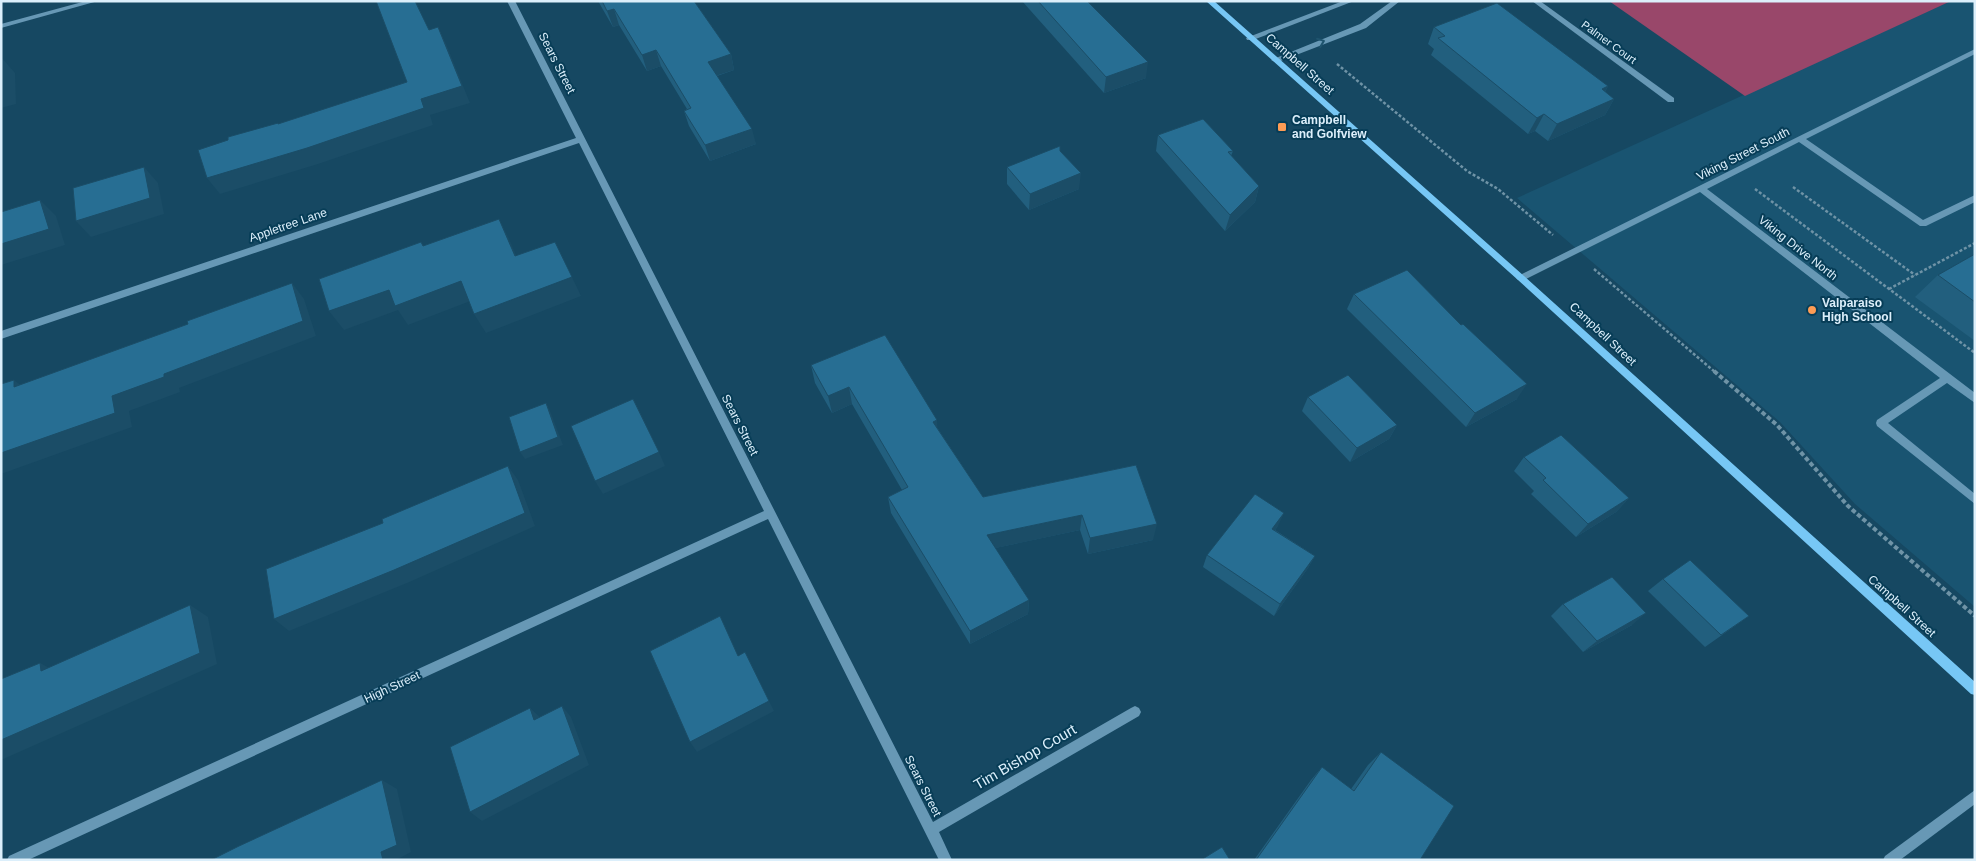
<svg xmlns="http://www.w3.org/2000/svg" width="1976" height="861" font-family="Helvetica,sans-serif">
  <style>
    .built { fill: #195471 }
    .green { fill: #99476a }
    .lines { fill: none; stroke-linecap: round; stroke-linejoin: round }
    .path-far1 { stroke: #6f93a6; stroke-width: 2.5; stroke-dasharray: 3 2; stroke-linecap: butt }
    .path { stroke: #6f93a6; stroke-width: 4; stroke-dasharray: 4.5 2.5; stroke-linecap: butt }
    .lane { fill: #6798b5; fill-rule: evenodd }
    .street { fill: #6798b5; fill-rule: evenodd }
    .secondary { fill: #77c7f5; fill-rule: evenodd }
    .wall { fill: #225f7e }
    .shaded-wall { fill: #1b4d67 }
    .building { fill: #276e93; stroke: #1b4d67 }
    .oneway { stroke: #1f546e }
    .poi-dot { fill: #fd9c55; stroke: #073d57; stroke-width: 2 }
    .labels { text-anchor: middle; stroke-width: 4; stroke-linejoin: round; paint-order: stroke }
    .far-street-label { font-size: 11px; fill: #dceffb; stroke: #073d57 }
    .street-label { font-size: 12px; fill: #dceffb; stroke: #073d57 }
    .poi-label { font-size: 12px; font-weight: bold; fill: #dceffb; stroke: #073d57; text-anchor: start }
    .near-street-label { font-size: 15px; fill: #dceffb; stroke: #073d57 }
  </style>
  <rect width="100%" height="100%" fill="#164862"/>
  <!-- built -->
  <path class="built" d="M1951 1H1975V607L1855 504 1780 422 1517 198Z"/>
  <!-- green -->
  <path class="green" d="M1609 1H1951L1745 96Z"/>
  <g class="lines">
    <!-- path-far1 -->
    <g class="path-far1">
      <path d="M1337 64 1467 171 1498 189 1553 235"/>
      <path d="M1793 187 1915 275"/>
      <path d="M1755 189 1975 353"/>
      <path d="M1594 269 1715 372"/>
      <path d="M1889 289 1975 243"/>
    </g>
    <!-- path -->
    <path class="path" d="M1714 371 1777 425 1848 506 1975 616"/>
    <!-- lane -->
    <g class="lane">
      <path d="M1975 49V54L1806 139 1923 220 1975 195V202L1926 226H1920L1799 142 1707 189 1975 393V403L1947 383 1888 423 1975 494V504L1877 426 1876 423 1877 420 1940 378 1700 192 1524 280H1518L1516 278 1518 276Z"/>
      <path d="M1975 790V804L1900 860H1883L1885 856Z"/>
    </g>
    <!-- street -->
    <g class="street">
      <path d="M86 1H98L1 28V24Z"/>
      <path d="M507 1H515L933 822 1131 708 1135 706 1139 708 1141 712 1139 716 939 832 952 860H939L768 519 28 860H7L9 856 764 511 579 143 1 339V331L576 138Z"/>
      <path d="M1343 1H1354L1253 40H1247L1246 38Z"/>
      <path d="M1392 1H1400L1366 28 1278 62H1275L1271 60 1360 24Z"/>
      <path d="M1532 1H1540L1674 98V102H1668Z"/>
    </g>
    <!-- secondary -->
    <path class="secondary" d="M1206 1H1214L1524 276 1975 682V695L1971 694 1518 280Z"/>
  </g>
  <!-- wall -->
  <g class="wall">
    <path d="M598 1H694L731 54 734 70 717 76 756 144 710 161 689 126 684 111 687 109 661 66 647 71 619 25 613 27Z"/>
    <path d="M1022 1H1087L1146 78 1104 93Z"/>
    <path d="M1434 27 1608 86 1605 92 1614 99 1605 115 1548 141 1535 131 1528 134 1431 55 1434 49 1428 44Z"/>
    <path d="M1158 135 1233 151 1231 156 1259 186 1255 202 1225 231 1156 151Z"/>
    <path d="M1060 151 1079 189 1029 210 1007 184V167Z"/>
    <path d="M1975 254V341L1915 297 1938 275Z"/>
    <path d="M1354 294 1517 399 1466 427 1347 309Z"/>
    <path d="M811 365 938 429 983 497 1136 465 1153 540 1088 554 1080 530 995 548 1029 600 1028 614 970 644 891 513 888 497 902 490 852 404 832 413 815 383Z"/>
    <path d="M1308 397 1397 425 1389 439 1350 462 1302 411Z"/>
    <path d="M1524 457 1629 498 1616 512 1576 537 1531 494 1534 491 1514 471Z"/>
    <path d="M1278 526 1275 530 1315 556 1308 568 1274 616 1203 567 1207 555Z"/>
    <path d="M1663 579 1749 616 1705 647 1648 591Z"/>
    <path d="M1563 604 1632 625 1583 652 1551 616Z"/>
    <path d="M1381 752 1420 860H1254L1311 780 1322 767 1351 789 1368 765Z"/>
  </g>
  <!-- shaded-wall -->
  <g class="shaded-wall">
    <path d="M614 9 619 25 613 27 607 11Z"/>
    <path d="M438 27 446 44 470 103 430 115 433 125 318 164 220 194 207 178 421 99Z"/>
    <path d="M656 50 661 66 647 71 642 55Z"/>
    <path d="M731 54 734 70 712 77 708 62Z"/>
    <path d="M1 57 15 73 16 104 1 108Z"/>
    <path d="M1148 62 1146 78 1104 93 1106 77Z"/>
    <path d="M1608 86 1599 103 1602 89Z"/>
    <path d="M1614 99 1605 115 1548 141 1557 124Z"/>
    <path d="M1544 114 1535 131 1528 134 1537 118Z"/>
    <path d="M752 129 756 144 710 161 705 145Z"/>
    <path d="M144 167 158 183 164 214 91 237 76 221Z"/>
    <path d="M1081 173 1079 189 1029 210 1030 194Z"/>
    <path d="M1259 186 1255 202 1225 231 1230 215Z"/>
    <path d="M40 200 56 216 65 245 1 265V244Z"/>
    <path d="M499 219 509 239 525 276 515 256Z"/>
    <path d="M572 277 581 296 486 333 474 314Z"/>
    <path d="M461 281 473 300 408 325 398 310 344 330 329 311 389 290Z"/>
    <path d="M292 283 304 299 316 336 179 388 180 392 129 411 132 427 1 474V453L112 396 164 374Z"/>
    <path d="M14 380 32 394 14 387Z"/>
    <path d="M1527 384 1517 399 1466 427 1475 413Z"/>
    <path d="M849 387 852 404 832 413 828 396Z"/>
    <path d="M546 403 550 411 563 445 525 459 520 452Z"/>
    <path d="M937 420 938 437 933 422Z"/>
    <path d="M1397 425 1389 439 1350 462 1357 448Z"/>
    <path d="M659 452 665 466 603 494 595 481Z"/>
    <path d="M508 466 518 480 535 526 407 583 289 631 274 619Z"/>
    <path d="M1629 498 1616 512 1576 537 1588 524Z"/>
    <path d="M1284 513 1278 526 1266 542 1272 529Z"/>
    <path d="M1082 515 1080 530 987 550V535Z"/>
    <path d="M1157 524 1153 540 1088 554 1090 538Z"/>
    <path d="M1315 556 1308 568 1274 616 1280 604Z"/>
    <path d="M1029 600 1028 614 970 644V631Z"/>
    <path d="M190 605 208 617 217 664 1 760V740Z"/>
    <path d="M1646 613 1632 625 1583 652 1597 641Z"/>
    <path d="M40 663 61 674 41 671Z"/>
    <path d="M769 701 774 711 697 752 690 742Z"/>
    <path d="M562 706 571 717 589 765 482 821 470 812Z"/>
    <path d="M530 708 541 718 534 720Z"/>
    <path d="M382 780 397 789 411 852 396 860H383L381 852Z"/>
  </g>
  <!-- building -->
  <g class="building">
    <path d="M376 1H415L429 30 438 27 462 86 421 99 424 108 307 148 207 178 198 150 228 140V137L278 123V124L407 82Z"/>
    <path d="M602 1H694L731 54 708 62 752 129 705 145 684 111 691 108 656 50 642 55 614 9 607 11Z"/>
    <path d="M1038 1H1087L1148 62 1106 77Z"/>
    <path d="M1497 3 1608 86 1602 89 1614 99 1557 124 1544 114 1537 118 1438 38 1445 36 1434 27Z"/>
    <path d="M1203 119 1233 151 1228 152 1259 186 1230 215 1158 135Z"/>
    <path d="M1060 146V151L1081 173 1030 194 1007 167Z"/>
    <path d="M144 167 150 198 76 221 73 188Z"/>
    <path d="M40 200 49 229 1 244V212Z"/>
    <path d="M499 219 515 256 555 242 572 277 474 314 461 281 395 306 389 290 329 311 319 279 421 242 423 246Z"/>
    <path d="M1975 254V302L1938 275Z"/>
    <path d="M1407 270 1461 325 1463 324 1527 384 1475 413 1354 294Z"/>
    <path d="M292 283 303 321 164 374V377L112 396 115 413 1 453V384L14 380V387L188 324 187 321Z"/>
    <path d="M885 335 937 420 933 422 983 497 1136 465 1157 524 1090 538 1082 515 987 535 1029 600 970 631 888 497 908 487 849 387 828 396 811 365Z"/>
    <path d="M1348 375 1397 425 1357 448 1308 397Z"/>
    <path d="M633 399 659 452 595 481 571 426Z"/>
    <path d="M546 403 558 437 520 452 509 417Z"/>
    <path d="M1561 435 1629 498 1588 524 1543 480 1546 478 1524 457Z"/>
    <path d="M508 466 525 513 394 570 274 619 266 569 383 523 382 519Z"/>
    <path d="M1255 494 1284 513 1272 529 1315 556 1280 604 1207 555Z"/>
    <path d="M1690 560 1749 616 1721 635 1663 579Z"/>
    <path d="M1612 577 1646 613 1597 641 1563 604Z"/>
    <path d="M190 605 200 653 1 740V679L40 663 41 671Z"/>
    <path d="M720 616 738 656 745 652 769 701 690 742 650 651Z"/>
    <path d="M562 706 580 755 470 812 450 747 530 708 534 720Z"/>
    <path d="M1381 752 1454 806 1420 860H1256L1322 767 1354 791Z"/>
    <path d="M382 780 397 845 381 852 383 860H211L239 846Z"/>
    <path d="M1222 847 1230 860H1201Z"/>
  </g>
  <!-- one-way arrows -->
  <defs><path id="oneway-chevron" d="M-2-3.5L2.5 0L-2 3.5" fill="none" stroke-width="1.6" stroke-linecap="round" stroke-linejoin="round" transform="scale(1.25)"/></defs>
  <use class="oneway" href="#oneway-chevron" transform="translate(1321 42) rotate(-21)"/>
  <!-- markers -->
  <g class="poi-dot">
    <rect x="1277" y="122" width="10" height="10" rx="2.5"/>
    <circle cx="1812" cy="310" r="5"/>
  </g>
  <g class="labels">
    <!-- far-street labels -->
    <g class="far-street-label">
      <text transform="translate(1609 42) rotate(36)" y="4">Palmer Court</text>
    </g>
    <!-- street labels -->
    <g class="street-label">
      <text transform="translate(557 63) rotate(63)" y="4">Sears Street</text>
      <text transform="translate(1300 64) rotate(41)" y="4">Campbell Street</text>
      <text transform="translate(1743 154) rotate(-27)" y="4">Viking Street South</text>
      <text transform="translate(288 225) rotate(-19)" y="4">Appletree Lane</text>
      <text transform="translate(1798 248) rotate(38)" y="4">Viking Drive North</text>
      <text transform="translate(1603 334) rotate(43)" y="4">Campbell Street</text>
      <text transform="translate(740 425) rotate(63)" y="4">Sears Street</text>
      <text transform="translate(1902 606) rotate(42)" y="4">Campbell Street</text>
      <text transform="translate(392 687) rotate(-25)" y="4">High Street</text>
      <text transform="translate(923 786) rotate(63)" y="4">Sears Street</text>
    </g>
    <!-- poi labels -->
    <g class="poi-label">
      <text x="1292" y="124">Campbell<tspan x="1292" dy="14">and Golfview</tspan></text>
      <text x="1822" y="307">Valparaiso<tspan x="1822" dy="14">High School</tspan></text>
    </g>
    <!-- near-street labels -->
    <g class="near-street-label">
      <text transform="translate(1025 757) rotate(-30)" y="5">Tim Bishop Court</text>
    </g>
  </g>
  <!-- border -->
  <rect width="1976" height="861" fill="none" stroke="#dceffb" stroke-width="5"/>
</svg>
